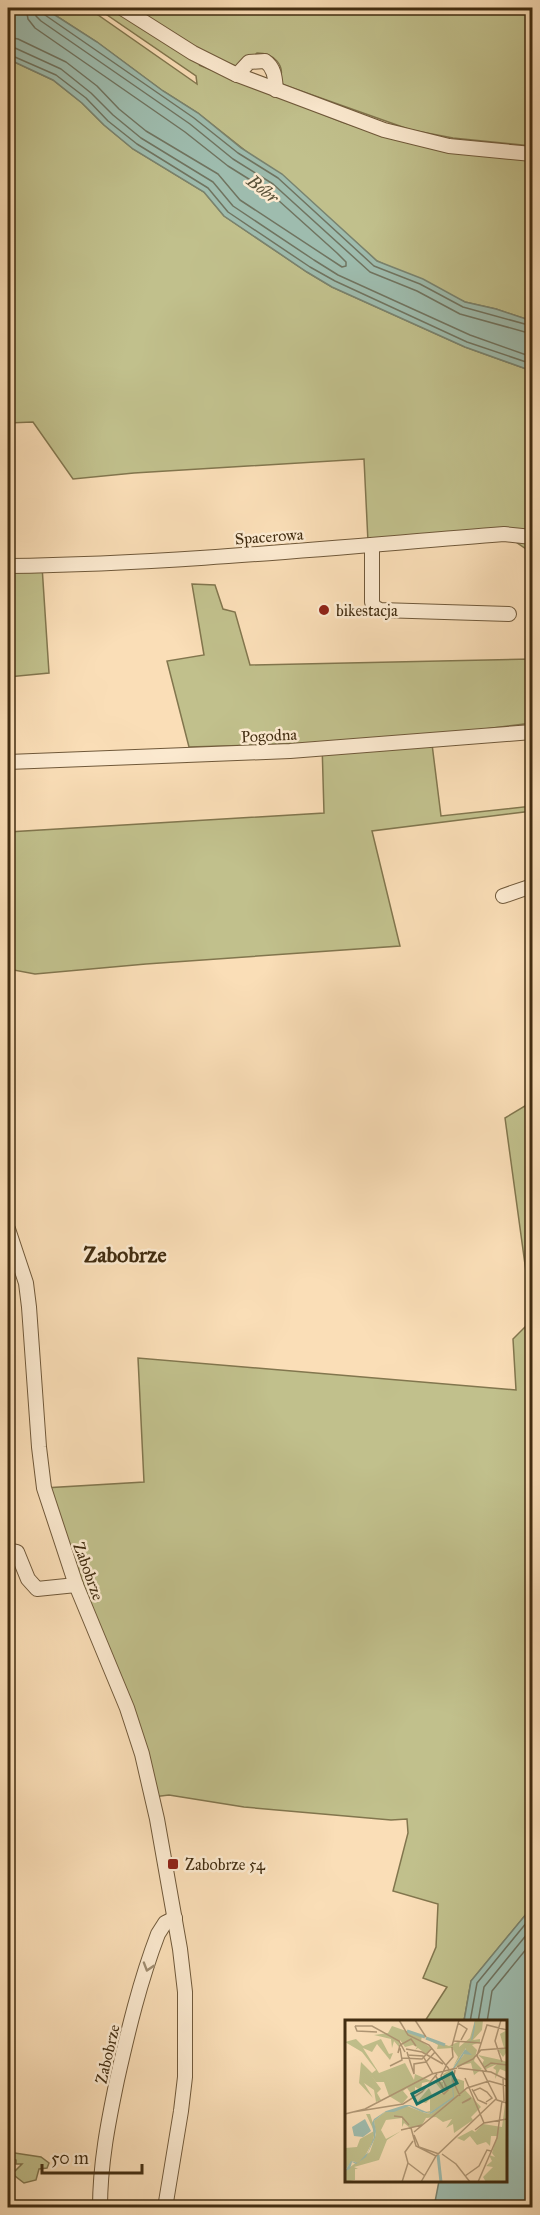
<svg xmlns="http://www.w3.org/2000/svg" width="540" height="2215" font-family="'IM FELL Great Primer',serif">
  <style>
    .green { fill: #c1c08c; stroke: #82764e; stroke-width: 1.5 }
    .water { fill: #9ebcae; stroke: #79836f; stroke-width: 1.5 }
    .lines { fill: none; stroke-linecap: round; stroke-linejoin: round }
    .shore { stroke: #707460; stroke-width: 1.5 }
    .street-casing { stroke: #70593a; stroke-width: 16 }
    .street { stroke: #fcead0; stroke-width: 14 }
    .oneway { stroke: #9f8c70 }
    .poi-dot { fill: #8f2418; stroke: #fcead0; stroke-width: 2 }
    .labels { text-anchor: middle; stroke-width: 5; stroke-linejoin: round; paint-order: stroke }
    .street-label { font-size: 16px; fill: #422d11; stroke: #fcead0 }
    .poi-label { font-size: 16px; fill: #422d11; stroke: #fcead0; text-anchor: start }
    .water-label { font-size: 18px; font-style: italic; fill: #595138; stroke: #fcead0 }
    .district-label { font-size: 22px; font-weight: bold; fill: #422d11; stroke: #fcead0 }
    .inset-river { fill: none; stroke: #9ebcae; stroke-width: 3 }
    .inset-road { fill: none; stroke: #b09775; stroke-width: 1.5 }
    .view { fill: #0f766e; fill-opacity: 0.15; stroke: #0f766e; stroke-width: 3 }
    .inset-edge { fill: none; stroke: #422d11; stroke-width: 3 }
  </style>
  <rect width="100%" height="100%" fill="#fadeb7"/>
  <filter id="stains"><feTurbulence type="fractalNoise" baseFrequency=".00333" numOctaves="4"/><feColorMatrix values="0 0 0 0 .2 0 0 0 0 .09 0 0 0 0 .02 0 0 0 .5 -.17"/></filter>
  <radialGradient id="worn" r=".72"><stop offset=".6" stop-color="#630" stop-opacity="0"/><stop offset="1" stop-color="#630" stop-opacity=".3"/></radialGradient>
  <!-- green -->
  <g class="green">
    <path d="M44 8H88L197 84 196 76 97 8H113L203 65H199L342 122 372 132 532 154V321L496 309 465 302 377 261 320 210 198 113 163 91 97 42Z"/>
    <path d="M129 8H532V146L453 138 411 130 284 85 279 82C287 65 273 53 257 53L240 68 194 48Z"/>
    <path d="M8 59 53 80 82 103 104 125 133 149 204 192 224 216 307 272 332 287 465 347 532 371V553L504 534 368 542 364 459 134 473 73 479 33 422 8 423Z"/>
    <path d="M8 566H42L49 673 8 677Z"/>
    <path d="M192 584 215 585 223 609 235 612 250 665 531 659 532 723 431 736 441 816 532 806V811L372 831 400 946 146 964 35 974 8 969V832L324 813 322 743 189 747 167 661 204 655Z"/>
    <path d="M532 1092V1307L530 1301 505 1118 525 1106Z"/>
    <path d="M532 1307V1907L471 1981 464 2021H425L447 1987 423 1978 436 1947 438 1904 393 1891 408 1833 407 1819 391 1820 244 1807 169 1795 153 1797 44 1488 144 1482 138 1358 516 1390 513 1339 530 1322Z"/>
    <path d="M8 2152 41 2157 49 2163 47 2168 39 2169 36 2180 24 2183 15 2176 14 2172 22 2164H16V2160L8 2158Z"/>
  </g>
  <!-- water -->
  <g class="water">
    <path d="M8 8H44L97 42 163 91 198 113 241 148 282 174 377 261 423 279 465 302 496 309 532 321V371L465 347 332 287 307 272 224 216 204 192 133 149 104 125 82 103 53 80 8 59Z"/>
    <path d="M532 1907V2207H434L439 2181 506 2180V2022L464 2021 471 1981Z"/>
  </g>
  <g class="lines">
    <!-- shore -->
    <g class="shore">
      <path d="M35 8 36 16 41 21 190 124 233 159 273 184 370 272 417 291 460 314 532 334"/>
      <path d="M42 8 45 15 194 118 238 153 278 178 374 266 420 284 463 307 532 326"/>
      <path d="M8 37 18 39 66 62 97 86 119 109 146 131 218 174 240 200 342 267 346 266V262L337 253 268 191 228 166 185 132 35 28 28 19 26 8"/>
      <path d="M8 46 15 48 61 69 91 93 113 115 141 138 213 182 233 206 314 260 338 275 470 335 532 357"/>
      <path d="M8 54 56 75 86 98 108 121 137 144 208 188 228 212 310 267 335 281 467 342 532 364"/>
      <path d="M470 2022 477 1983 532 1916"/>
      <path d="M478 2022 484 1987 532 1928"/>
      <path d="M487 2022 492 1991 532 1942"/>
    </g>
    <!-- street casing -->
    <g class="street-casing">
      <g id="street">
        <path d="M122 8 193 53 235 74 384 130 449 146 532 154"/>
        <path d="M237 75 249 62 265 61C275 68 275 79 276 90"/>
        <path d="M372 545V602L374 607 380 610 509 614"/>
        <path d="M8 566C173 564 339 547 504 534L532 537"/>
        <path d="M8 762 290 751 532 732"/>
        <path d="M503 896 532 886"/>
        <path d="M8 1229 26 1283 29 1307 39 1447 44 1488 76 1585 127 1708 142 1754 157 1819 180 1949 185 1992V2077L181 2111 165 2208"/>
        <path d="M8 1550 17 1552 28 1579 37 1589 76 1585"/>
        <path d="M100 2208C100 2164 108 2123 117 2080 128 2031 140 1981 158 1934L165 1923 175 1918"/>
      </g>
    </g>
    <!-- street -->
    <use href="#street" class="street"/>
  </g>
  <!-- one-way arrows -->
  <defs><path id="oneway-chevron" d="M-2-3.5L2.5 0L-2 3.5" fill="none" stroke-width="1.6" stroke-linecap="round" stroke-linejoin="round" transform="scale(1.5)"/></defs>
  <use class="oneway" href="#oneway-chevron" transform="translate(148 1967) rotate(107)"/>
  <!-- markers -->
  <g class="poi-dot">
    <circle cx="324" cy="610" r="6"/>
    <rect x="167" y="1858" width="12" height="12" rx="3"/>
  </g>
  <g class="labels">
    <!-- street labels -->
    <g class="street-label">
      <text transform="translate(269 536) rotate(-4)" y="6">Spacerowa</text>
      <text transform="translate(269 735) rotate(-3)" y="6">Pogodna</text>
      <text transform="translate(89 1571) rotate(70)" y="6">Zabobrze</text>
      <text transform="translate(107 2054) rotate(-77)" y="6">Zabobrze</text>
    </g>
    <!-- poi labels -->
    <g class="poi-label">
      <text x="336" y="616">bikestacja</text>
      <text x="185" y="1870">Zabobrze 54</text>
    </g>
    <!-- water labels -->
    <g class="water-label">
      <text transform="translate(263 189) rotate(38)" y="6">Bóbr</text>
    </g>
    <!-- district labels -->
    <g class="district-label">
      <text x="125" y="1262">Zabobrze</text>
    </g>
  </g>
  <!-- overview -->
  <g transform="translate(345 2020)">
    <rect width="162" height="162" fill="#fadeb7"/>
    <path d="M130 0H138L137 10 128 20 135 19V22L127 25 132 30 129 41 137 49 129 55 126 43 109 47 121 32V28L108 47 113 37 107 28 92 29 93 25 77 16 76 21 86 28 81 34 73 28 70 30 72 27 68 25 60 27 55 20 54 27 49 21 47 28 46 19 29 15 43 13 47 6 104 26 115 21 114 27 125 18ZM162 10 161 33 156 40 162 42V52L155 49 150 59 151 50 148 48 152 44 141 49 137 44 139 40 133 35 156 40 158 37 153 30 159 28 155 14ZM11 19 18 26 36 19 44 34 48 33 45 40 32 24 27 32 18 28 34 53 60 43 69 60 70 54 86 61 77 63 76 70 70 67V73L67 75 62 68 58 71 63 77 57 84 44 76 39 62H31L25 54 36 69 32 73 36 80 31 82 29 70 19 63 28 78 14 63 16 42 27 53 31 50 17 32 0 22ZM107 49 105 62 108 50 110 58 119 61V69L136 87 126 97 128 100 109 113 108 104 101 108 107 99 98 102 91 97 81 98 77 105 65 108 59 103 57 107V98L41 100 36 110 41 119 56 111 42 120 34 140 9 147 13 149H10V160L0 162V151L25 132 31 114 29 101 40 92 62 86 80 93 86 94 91 90 107 79 84 93 80 92 85 91V79L81 83 73 81 84 68 87 75 99 73 89 61 98 62V71L99 58 98 54ZM160 84 162 162H141L138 157 148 147 141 146 147 141 144 135 150 137 147 133 152 116H146L145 126 141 122 132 125 125 116 119 121 112 118 127 110 130 112 138 104 157 107ZM21 94H25L30 110 28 121 20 136 13 143 7 141 0 150V128L12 127 15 119 29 111Z" fill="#c1c08c"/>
    <path d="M130 0V7L128 18 120 29 127 35 119 34 107 52 109 78 86 94 77 92 64 86 49 92H40L29 101 31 111 30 118 21 137 11 144 7 142 5 149 0 151 6 141 13 143 23 132 29 117 27 103 29 99 41 91 60 85H65L84 93 108 77 106 51 126 20ZM20 99 26 111 18 117 9 116 7 107Z" fill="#9ebcae"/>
    <path class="inset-river" d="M62 11 80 17M81 18 100 25M93 135 96 162"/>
    <path class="inset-road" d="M54 0 63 15 84 25 104 49M70 0 81 17M156 0 150 21 157 42M113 3 122 9 116 20M10 6H27L54 21 60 32M10 6 12 11 32 12M109 21 136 23M107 26 114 0M61 29 77 32 98 44M62 32 69 54V44L81 42 90 32M53 33 55 25 66 19 71 26M62 35 78 36 88 54M57 38 77 39 87 28M101 45 108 37 107 27M45 46 57 40 55 28M112 47 128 39 136 30 162 28M140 47 146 43 162 45M113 48 146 52 162 60M110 50 108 61 115 76M137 50 152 80 162 83M142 52 132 36 142 5 162 10M90 55 100 71M120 58 139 103M158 59 159 81M144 61 162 66M127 69 133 80 142 84M96 71 99 74 103 70 96 56 101 46M128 71 135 68 142 72 147 78 141 82M125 79 117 83 126 78M8 92 58 84 77 72 92 54M0 94 20 89 87 54 112 48M49 96 57 97 64 105M162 99V125M66 108 71 126 91 136M56 110 77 105M130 110 139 103 162 99M69 112 122 68 144 61M69 115 74 127 94 134M97 134 111 144 125 162M63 143 80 156M120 156 134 146 142 130 146 131M57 162 63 143 60 132 68 121M76 162 91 136 151 79M133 162 152 118 157 81"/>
    <path class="view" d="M107 53 112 63 72 84 67 74Z"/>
    <rect width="162" height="162" class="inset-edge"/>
  </g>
  <!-- margin -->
  <rect width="540" height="2215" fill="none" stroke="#fadeb7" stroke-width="30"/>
  <rect x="9" y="9" width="522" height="2197" fill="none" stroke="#422d11" stroke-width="3"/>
  <rect x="15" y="15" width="510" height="2185" fill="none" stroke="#422d11" stroke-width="1.5"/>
  <!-- scale -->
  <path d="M42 2164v9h100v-9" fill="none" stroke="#422d11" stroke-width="3"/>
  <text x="51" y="2164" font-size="18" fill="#422d11" stroke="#fcead0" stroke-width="4.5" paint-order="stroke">50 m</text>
  <rect width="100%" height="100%" filter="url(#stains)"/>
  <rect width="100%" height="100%" fill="url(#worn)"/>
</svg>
